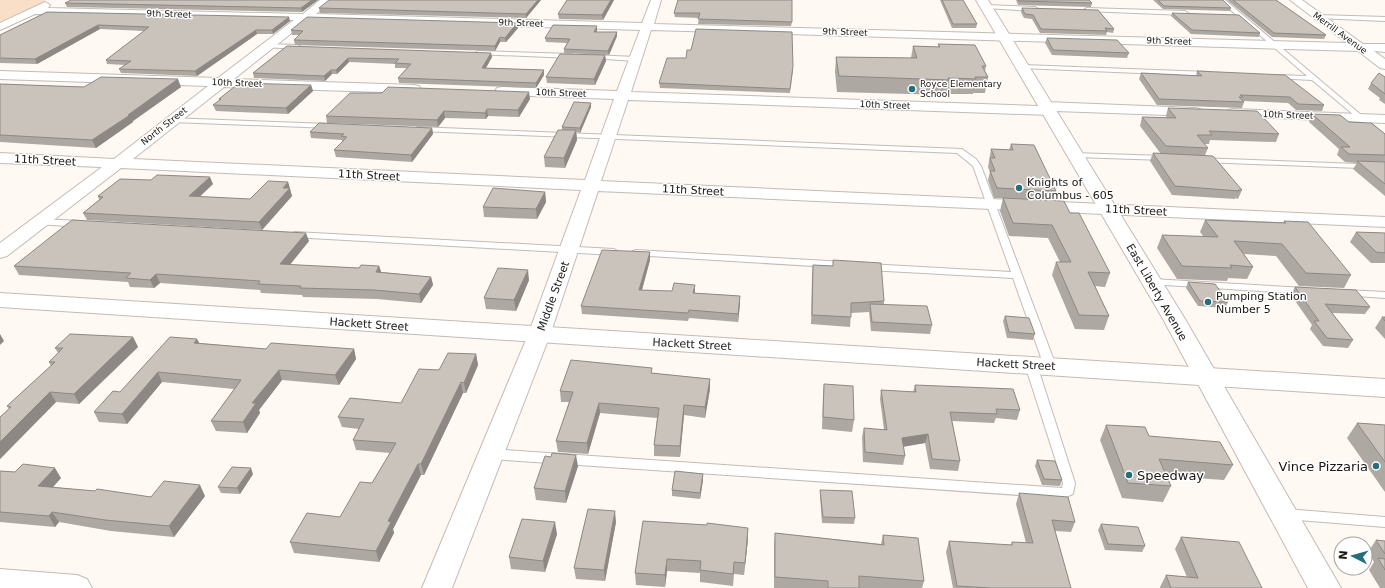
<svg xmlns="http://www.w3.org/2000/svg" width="1385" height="588" font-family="'DejaVu Sans',sans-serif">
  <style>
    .green { fill: #fadfc8 }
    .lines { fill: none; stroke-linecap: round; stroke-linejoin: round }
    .lane-casing { stroke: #c3bbb5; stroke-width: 2 }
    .street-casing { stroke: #c3bbb5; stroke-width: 2 }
    .secondary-casing { stroke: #c3bbb5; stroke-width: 2 }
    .primary-casing { stroke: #c3bbb5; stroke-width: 2 }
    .lane { fill: #fff; fill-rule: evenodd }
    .street { fill: #fff; fill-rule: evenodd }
    .secondary { fill: #fff; fill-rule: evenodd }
    .primary { fill: #fff; fill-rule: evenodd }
    .wall { fill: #aea8a2 }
    .shaded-wall { fill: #8d8884 }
    .building { fill: #cac3bc; stroke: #8d8884 }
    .poi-dot { fill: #266e7b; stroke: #fff; stroke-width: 1.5 }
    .labels { text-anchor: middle; stroke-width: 3; stroke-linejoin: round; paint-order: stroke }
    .far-street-label { font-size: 9px; fill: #1a1715; stroke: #fff }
    .far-poi-label { font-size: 9px; fill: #1a1715; stroke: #fff; text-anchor: start }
    .street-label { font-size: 11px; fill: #1a1715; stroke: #fff }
    .poi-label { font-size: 11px; fill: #1a1715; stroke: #fff; text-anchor: start }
    .near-poi-label { font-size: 13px; fill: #1a1715; stroke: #fff; text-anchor: end }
  </style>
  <rect width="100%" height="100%" fill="#fff8f3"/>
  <!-- green -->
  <path class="green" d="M0 0H47L0 22Z"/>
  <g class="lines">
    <!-- lane casing -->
    <g class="lane-casing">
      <g id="lane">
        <path d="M1219 0H1225L1385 135V141L1312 80 1273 78V76L1275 75 1307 76Z"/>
        <path d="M986 5 1035 7 1038 9 1035 11 984 8V6Z"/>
        <path d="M1087 8 1185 11 1188 13 1185 15 1085 11V9Z"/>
        <path d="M1318 15 1385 17V21L1316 18 1315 17Z"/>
        <path d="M266 44 298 45 301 47 298 49 264 47 263 46Z"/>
        <path d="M478 51 572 54 575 56 572 58 476 54 475 53Z"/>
        <path d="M592 55 636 57 639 59 636 61 590 58 589 57Z"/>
        <path d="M1023 65 1209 72 1212 74 1209 76 1021 68 1020 67Z"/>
        <path d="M169 118 330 124 334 126 330 128 172 122 168 120Z"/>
        <path d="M417 127 962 149 976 159 981 166 1056 366 1054 369H1046L1044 366 1013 278 868 270 863 267 868 264 1011 272 973 166 957 153 420 131 416 129Z"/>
        <path d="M1073 153 1164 156 1168 158 1164 160 1076 157H1073Z"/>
        <path d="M1200 158 1385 165V169L1203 162 1199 160Z"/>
        <path d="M40 219 81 221 85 224 81 227 37 224 36 222 37 220Z"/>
        <path d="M295 232 614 249 619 252 614 255 292 237 290 235 292 233Z"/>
        <path d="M636 250 846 262 851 265 846 268 633 255 631 253 633 251Z"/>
        <path d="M1152 279 1306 288 1311 291 1306 294 1149 284 1147 282 1149 280Z"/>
        <path d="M1346 290 1385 292V298L1342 295 1341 293 1342 291Z"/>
        <path d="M1031 361 1035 362 1037 365 1075 483 1073 494 1064 498 490 459 486 457 484 454 486 451 490 449 1062 488 1063 483 1025 365 1027 362Z"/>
        <path d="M1286 509 1385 517V527L1286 519 1281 518 1279 514 1281 510Z"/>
      </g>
    </g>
    <!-- street casing -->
    <g class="street-casing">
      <g id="street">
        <path d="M320 0H332L316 14 642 23 651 0H661L654 24 1347 43 1290 0H1302L1363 44H1385V52L1374 51 1385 59V69L1380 68 1358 51 651 30 631 92 1039 106 1041 103 1046 102 1195 108 1200 109 1202 112 1200 115 1195 116 1056 111 1054 114 1049 115 628 100 601 181 1385 217V227L598 191 550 335 452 588H422L528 335 581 190 121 168 7 256 0 258V243L102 167 0 163V153L114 159 208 86 0 79V71L218 78 294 20 35 14 0 30V23L45 2 50 5 48 8 303 14ZM308 20 640 30 617 91 502 87 497 88 495 91 497 94 502 95 614 99 585 180 133 159 224 87 414 93 419 92 421 89 419 86 414 85 234 79Z"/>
        <path d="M1233 109 1385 115V123L1228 116 1226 113 1228 110Z"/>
        <path d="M0 569 77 575 87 579 92 588H0Z"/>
      </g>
    </g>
    <!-- secondary casing -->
    <g class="secondary-casing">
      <path id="secondary" d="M0 293 1385 379V397L0 307Z"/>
    </g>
    <!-- primary casing -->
    <g class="primary-casing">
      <path id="primary" d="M976 0H988L1185 319 1341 588H1308L1163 319Z"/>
    </g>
    <!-- lane -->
    <use href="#lane" class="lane"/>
    <!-- street -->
    <use href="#street" class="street"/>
    <!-- secondary -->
    <use href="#secondary" class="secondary"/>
    <!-- primary -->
    <use href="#primary" class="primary"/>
  </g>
  <!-- wall -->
  <g class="wall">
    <path d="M318 0 302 12 67 7 65 3Z"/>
    <path d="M541 0 526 18 320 13 319 8Z"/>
    <path d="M614 0 603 20 559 19 558 14Z"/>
    <path d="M678 0 792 22 791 26 698 24 699 18 675 17 674 13Z"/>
    <path d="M940 0H963L977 24 976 28H952Z"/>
    <path d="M1016 0H1089L1092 3 1091 7 1018 5Z"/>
    <path d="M1153 0H1223L1231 8 1230 11 1163 9Z"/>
    <path d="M1227 0H1276L1326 35 1324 39 1272 37Z"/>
    <path d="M1022 8 1114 29 1113 33 1107 32 1106 35 1040 33 1032 19 1024 18 1021 12Z"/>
    <path d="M47 12 290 21 273 34H257L197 76 121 73 119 69 125 65 107 64 106 60 144 31 100 29 37 64 0 63V35Z"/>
    <path d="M1172 13 1260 33 1259 37 1191 34 1171 16Z"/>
    <path d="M517 23 518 28 506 42H500L495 51 295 45 294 40 299 35H292L291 30Z"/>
    <path d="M597 30V32H617V36L609 55 564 53V49L567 43 546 42 545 38Z"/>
    <path d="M1047 38 1129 53 1127 58 1052 55 1045 43Z"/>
    <path d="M938 44 986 66 985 71 988 77 985 93H973V94H947L946 95 837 92 835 72 836 57 911 58 913 46 938 47Z"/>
    <path d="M287 46 492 57 486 68 544 70V75L536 88 399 83 398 78 407 68H395V64L349 62 337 74H332L325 81 254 78 253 73Z"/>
    <path d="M605 55 606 61 595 85 547 83 546 77Z"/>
    <path d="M686 58 793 70 790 93 660 88 659 83Z"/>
    <path d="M1197 71 1324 105 1322 111 1296 110 1288 103 1243 101 1244 102 1242 108 1157 105 1139 79 1141 73 1196 76Z"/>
    <path d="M1385 77V104L1379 100 1380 98 1368 89 1371 83Z"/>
    <path d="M0 84 84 87H181L133 121V122L96 148 0 142Z"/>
    <path d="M311 85 313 91 288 114 216 111 213 105 219 101V99Z"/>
    <path d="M530 99 519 117 488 116 486 119 445 118 438 127 327 123 326 116Z"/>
    <path d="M591 103V107L580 133 576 132 577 140 565 168 545 167 544 157 562 130V127Z"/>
    <path d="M1168 108 1279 134 1276 142 1210 140 1209 144H1204L1208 148 1205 155 1242 190 1238 199 1235 198V199L1172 195 1150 161 1153 153 1161 154 1140 126 1142 117 1167 118 1166 116Z"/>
    <path d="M1312 114 1349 122 1385 134V196L1353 169 1357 163 1345 162 1337 155 1339 149 1309 122Z"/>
    <path d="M432 128 433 134 412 162 336 157 334 150 342 142V140L311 138 310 132Z"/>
    <path d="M1011 144 1056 191 1054 200 994 198 988 180 990 172 988 167 991 149 1009 150Z"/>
    <path d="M288 182 292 196 262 230 87 220 83 213 99 200 98 196 213 184 199 197 250 199Z"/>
    <path d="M545 192 546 202 537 219 484 217 483 207Z"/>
    <path d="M1003 198 1070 213 1110 273 1105 287 1095 286 1109 316 1104 330 1075 329 1052 275 1056 262H1060L1048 238 1009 236 1000 211Z"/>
    <path d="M1205 220 1283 223 1284 221 1351 275 1344 288 1299 286 1276 256 1244 254 1253 267 1247 279 1228 278 1227 281 1177 279 1157 248 1162 235 1204 237 1200 232Z"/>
    <path d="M1356 232 1385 233V263H1371L1350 242Z"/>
    <path d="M309 241 290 265 359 268 379 266 381 272 431 277 433 285 421 303 377 299 303 297 302 295 261 293 260 290 160 283 154 288 130 287 128 282 19 275 14 266Z"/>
    <path d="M650 252V260L642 290 740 296V304L738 322 689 318 688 321 582 314 581 306Z"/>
    <path d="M833 260 884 301V304L932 325 930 334 871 331 869 312 851 313 850 327 811 324 812 274 813 265 833 266Z"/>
    <path d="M529 280 516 311 486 309 484 298Z"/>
    <path d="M1188 282 1228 302 1225 308 1198 306 1186 288Z"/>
    <path d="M1295 287 1370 307 1365 314 1332 313 1353 340 1348 348 1323 346 1310 329 1312 325 1291 295Z"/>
    <path d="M1005 316 1035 334 1033 340 1007 338 1003 321Z"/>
    <path d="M1382 317H1385V339L1375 328Z"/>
    <path d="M133 337 138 347 79 404 56 402 0 459V417L9 409 7 406 51 366 49 362 58 353 55 348Z"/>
    <path d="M199 343 266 349H354L356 359 339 385 282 380 259 410 260 413 247 433 216 431 211 421 234 389 162 382 127 424 99 422 94 412 120 392Z"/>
    <path d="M476 354 478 365 466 393H463L424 475H421L393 529 394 533 379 562 294 553 290 542 340 517 372 483 390 453 356 450 353 440 359 429 342 427 338 417 401 403 439 370Z"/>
    <path d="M652 373 710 379V389L705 418 684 415 680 457 654 456V445L657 418 600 413 588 454 558 452 556 441 569 402H561L560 391Z"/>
    <path d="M824 384 854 420 852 432 822 429 823 395Z"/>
    <path d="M915 385 1020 410 1017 420 996 418 994 423 952 421 960 461 958 471 930 469 925 443 903 447 905 456 903 465 863 462 862 437 864 428 884 430 880 399 881 390 913 392Z"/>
    <path d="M1357 423 1385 425V492L1347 438Z"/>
    <path d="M1106 425 1149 436 1233 465 1224 480 1166 476 1171 486 1163 502 1122 498 1100 440Z"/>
    <path d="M1037 460 1062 480 1060 486 1042 485 1035 466Z"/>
    <path d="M578 466 566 503 536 500 534 488Z"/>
    <path d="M0 471 61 478 53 487 151 497 205 496 174 537 111 531 59 522 55 527 0 522Z"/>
    <path d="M253 474 240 494 221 493 218 487Z"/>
    <path d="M703 474V480L700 499 672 496V490Z"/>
    <path d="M820 490 855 518 854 524 822 523 820 496Z"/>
    <path d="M1019 493 1075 522 1071 532 1055 531 1071 588H953L946 552 949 541 1011 545 1012 542 1026 543 1016 504Z"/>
    <path d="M643 521 748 539 744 575 734 574 733 586 700 582V573L667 571 665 587 636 585 635 573Z"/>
    <path d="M616 522 605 581 576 579 574 568Z"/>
    <path d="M1101 524 1145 546 1142 552 1105 550 1098 530Z"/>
    <path d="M775 533 881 544 883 535 924 581 922 588H774V545Z"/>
    <path d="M557 534 545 572 511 569 509 557Z"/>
    <path d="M1181 537 1262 588H1160V587L1166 575 1187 577 1175 549Z"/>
    <path d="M1376 540 1385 541V588H1380L1369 570 1374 562 1368 552Z"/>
  </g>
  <!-- shaded-wall -->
  <g class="shaded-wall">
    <path d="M312 0H318L302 12 301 8Z"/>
    <path d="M538 0H541L526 18V14Z"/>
    <path d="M611 0H614L603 20 602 15Z"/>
    <path d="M289 17 290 21 273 34 272 30Z"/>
    <path d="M517 23 518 28 506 42 505 38Z"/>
    <path d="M98 25 100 29 37 64 35 59Z"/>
    <path d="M597 26V30L594 36V32Z"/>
    <path d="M256 30 257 34 197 76 195 71Z"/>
    <path d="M617 32V36L609 55 608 51Z"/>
    <path d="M500 37V42L495 51V46Z"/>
    <path d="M491 53 492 57 483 73 482 68Z"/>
    <path d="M605 55 606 61 595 85 594 79Z"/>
    <path d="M348 58 349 62 337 74 336 70Z"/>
    <path d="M331 70 332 74 325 81 324 76Z"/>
    <path d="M544 70V75L536 88V83Z"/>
    <path d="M178 79 181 87 133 121V122L96 148 92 140Z"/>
    <path d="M311 85 313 91 288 114 286 108Z"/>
    <path d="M529 92 530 99 519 117 518 110Z"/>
    <path d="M591 103V107L580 133V128Z"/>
    <path d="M487 109 488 116 486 119 485 113Z"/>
    <path d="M444 111 445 118 438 127 437 120Z"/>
    <path d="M432 128 433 134 412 162 411 155Z"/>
    <path d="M576 130 577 140 565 168 564 158Z"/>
    <path d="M210 177 213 184 192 204 189 196Z"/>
    <path d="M288 182 292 196 262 230 259 222 283 188Z"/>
    <path d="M545 192 546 202 537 219 536 209Z"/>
    <path d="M306 233 309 241 283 273 280 264Z"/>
    <path d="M650 252V260L640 297 639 290Z"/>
    <path d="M379 266 382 274 376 272Z"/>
    <path d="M528 270 529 280 516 311 514 300Z"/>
    <path d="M156 274 160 283 154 288 150 280Z"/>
    <path d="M431 277 433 285 421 303 419 294Z"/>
    <path d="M695 285V292L693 301V293Z"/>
    <path d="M740 296V304L738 322V314Z"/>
    <path d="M0 334 4 341 0 345Z"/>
    <path d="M133 337 138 347 79 404 74 394Z"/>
    <path d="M197 339 202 348 194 343Z"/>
    <path d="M354 349 356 359 339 385 335 375Z"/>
    <path d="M476 354 478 365 466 393 464 383Z"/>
    <path d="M279 370 282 380 259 410 260 413 247 433 243 422 252 403Z"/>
    <path d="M158 372 162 382 127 424 122 414Z"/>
    <path d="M710 379V389L705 418V407Z"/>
    <path d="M461 382 463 393 424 475 421 464Z"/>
    <path d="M50 392 56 402 0 459V442Z"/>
    <path d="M599 403 600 413 588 454 587 443Z"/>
    <path d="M684 405V415L680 457V446Z"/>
    <path d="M928 434 925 443 900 447 902 438Z"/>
    <path d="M576 455 578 466 566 503 565 491Z"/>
    <path d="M418 464 421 475 393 529 394 533 379 562 376 551 388 521Z"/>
    <path d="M55 468 61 478 44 497 38 486Z"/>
    <path d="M251 468 253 474 240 494 237 488Z"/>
    <path d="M703 474V480L700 499V493Z"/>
    <path d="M200 485 205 496 174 537 169 526Z"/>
    <path d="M615 511 616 522 605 581 604 570Z"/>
    <path d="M52 512 59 522 55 527 49 516Z"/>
    <path d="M555 522 557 534 545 572 543 561Z"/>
    <path d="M748 528V539L744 575 745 563Z"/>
    <path d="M667 559V571L665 587V575Z"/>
  </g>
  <!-- building -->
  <g class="building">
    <path d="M71 0H312L301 8 65 3Z"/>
    <path d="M329 0H538L526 14 319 8Z"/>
    <path d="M567 0H611L602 15 558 14Z"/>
    <path d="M678 0H792V22L698 19 700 13H674Z"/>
    <path d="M942 0H963L977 24H953Z"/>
    <path d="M1018 0H1089L1092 3 1019 1Z"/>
    <path d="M1158 0H1223L1231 8 1164 6Z"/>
    <path d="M1233 0H1276L1326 35 1274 33Z"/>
    <path d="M1022 8 1098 10 1114 29 1105 28 1107 31 1041 29 1033 15 1025 14Z"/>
    <path d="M47 12 289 17 272 30H256L195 71 119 69 131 61 106 60 149 27 98 25 35 59 0 58V35Z"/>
    <path d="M1172 13 1239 15 1260 33 1192 30Z"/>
    <path d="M307 17 517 23 505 38 500 37 495 46 294 40 303 31 291 30Z"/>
    <path d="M553 25 597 26 594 32H617L608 51 564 49 570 39 545 38Z"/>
    <path d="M696 29 792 32 793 66 790 89 659 83 667 58H686L687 50H691Z"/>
    <path d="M1047 38 1117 40 1129 53 1053 50Z"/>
    <path d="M938 44 975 45 986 66H982L988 77H975L976 79 948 78 949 80 839 76 836 57 917 58 913 46 940 47Z"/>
    <path d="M287 46 491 53 482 68 544 70 536 83 398 78 411 64 395 63 399 59 348 58 336 70H331L324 76 253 73Z"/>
    <path d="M560 54 605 55 594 79 546 77Z"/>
    <path d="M1197 71 1285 75 1324 105 1298 104 1290 97 1240 95 1243 97H1239L1244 102 1159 99 1141 73 1202 76Z"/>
    <path d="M1379 73 1385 77V94L1371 83Z"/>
    <path d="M101 77 178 79 128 115H130L92 140 0 135V84L84 87Z"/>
    <path d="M239 83 311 85 286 108 213 105 221 99H219Z"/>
    <path d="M388 87 529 92 518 110 487 109 485 113 444 111 437 120 326 116 350 93H382Z"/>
    <path d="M574 102 591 103 580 128 562 127Z"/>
    <path d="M1168 108 1257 111 1279 134 1209 131 1212 135H1197L1208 148 1166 146 1142 117 1176 118Z"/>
    <path d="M1312 114 1340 115 1349 122 1371 123 1385 134V155L1349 154 1341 147H1350Z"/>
    <path d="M319 123 432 128 411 155 334 150 347 137 341 136 344 134 310 132Z"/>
    <path d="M558 130H576L564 158 544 157Z"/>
    <path d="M1011 144 1034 145 1056 191 997 188 990 171H995L990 158H995L991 149 1013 150Z"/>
    <path d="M1153 153 1213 156 1242 190H1238L1239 191 1175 186Z"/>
    <path d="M1357 161 1385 162V184Z"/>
    <path d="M157 175 210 177 189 196 250 199 268 181 288 182 283 188H290L259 222 83 213 103 197 98 196 120 179 151 180Z"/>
    <path d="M493 188 545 192 536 209 483 207Z"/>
    <path d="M1003 198 1064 201 1070 213H1079L1110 273 1088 272 1109 316 1079 315 1056 262H1071L1052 225 1013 223Z"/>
    <path d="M72 220 306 233 280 264 359 268 361 265 379 266 376 272 431 277 419 294 374 290 300 288 301 286 258 284 260 281 156 274 150 280 126 278 131 273 14 266Z"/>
    <path d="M1205 220 1286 223 1284 221 1308 222 1351 275 1306 273 1282 244 1234 241 1253 267 1230 265 1232 268 1182 266 1162 235 1218 237Z"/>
    <path d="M1356 232 1385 233V253L1376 252Z"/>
    <path d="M602 250 650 252 639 290 672 291 674 283 695 285 693 293 740 296 738 314 689 310 688 313 581 306Z"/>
    <path d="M833 260 881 263 884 301 851 303V317L812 315 813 265 833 266Z"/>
    <path d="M498 268 528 270 514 300 484 298Z"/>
    <path d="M1188 282 1215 284 1228 302 1200 301Z"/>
    <path d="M1295 287 1356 290 1370 307 1325 304 1353 340 1327 338 1314 321H1319Z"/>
    <path d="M870 304 927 306 932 325 872 322Z"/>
    <path d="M1005 316 1029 318 1035 334 1009 332Z"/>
    <path d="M1382 317H1385V321Z"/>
    <path d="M70 334 133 337 74 394 50 392 0 442V417L11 407 7 406 55 362H49L63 348H55Z"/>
    <path d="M170 337 197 339 194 343 266 349 271 343 354 349 335 375 279 370 252 403H256L243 422 211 421 241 380 158 372 122 414 94 412 113 391 120 392Z"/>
    <path d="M448 353 476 354 464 383 461 382 421 464H418L388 521 391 522 376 551 290 542 307 513 340 517 360 482 372 483 396 443 353 440 364 419 338 417 350 398 401 403 419 369 439 370Z"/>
    <path d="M571 360 652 368 651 373 710 379 705 407 684 405 680 446 654 445 659 408 599 403 587 443 556 441 573 392 560 391Z"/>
    <path d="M824 384 853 386 854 420 823 417Z"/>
    <path d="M915 385 1013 389 1020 410 996 409 997 414 950 412 960 461 932 459 928 434 902 438 905 456 865 452 864 428 887 430 881 390 916 392Z"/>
    <path d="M1357 423 1385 425V462Z"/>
    <path d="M1106 425 1145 427 1149 436 1220 442 1233 465 1159 459 1171 486 1128 483Z"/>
    <path d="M552 453 576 455 565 491 534 488 545 456 551 457Z"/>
    <path d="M1037 460 1055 461 1062 480 1044 479Z"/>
    <path d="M23 464 55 468 38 486 95 491 97 489 151 497 164 481 200 485 169 526 105 520 52 512 49 516 0 512V471L15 472Z"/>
    <path d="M232 467 251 468 237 488 218 487Z"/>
    <path d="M675 471 703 474 700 493 672 490Z"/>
    <path d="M820 490 852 491 855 518 823 517Z"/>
    <path d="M1019 493 1068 497 1075 522 1052 520 1071 588H992L957 586 949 541 1012 545V542L1033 543Z"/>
    <path d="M588 509 615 511 604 570 574 568Z"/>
    <path d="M522 519 555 522 543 561 509 557Z"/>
    <path d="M643 521 707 525V523L748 528 745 563 734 562 733 574 700 570 701 561 667 559 665 575 635 573Z"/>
    <path d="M1101 524 1138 527 1145 546 1108 544Z"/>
    <path d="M775 533 884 545 883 535 918 538 924 581 859 576V588H828V581L775 577Z"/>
    <path d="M1181 537 1239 542 1262 588H1171L1166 575 1198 578Z"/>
    <path d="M1376 540 1385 541V554Z"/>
    <path d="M1378 558 1385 559V570Z"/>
  </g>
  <!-- markers -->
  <g class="poi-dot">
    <circle cx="912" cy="89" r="4"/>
    <circle cx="1019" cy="188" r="4"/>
    <circle cx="1208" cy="302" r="4"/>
    <circle cx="1376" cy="466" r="4"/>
    <circle cx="1129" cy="475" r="4"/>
  </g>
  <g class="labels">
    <!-- far-street labels -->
    <g class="far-street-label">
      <text transform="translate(169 14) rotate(2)" y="3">9th Street</text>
      <text transform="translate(521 23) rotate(2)" y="3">9th Street</text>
      <text transform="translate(845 32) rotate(2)" y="3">9th Street</text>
      <text transform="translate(1340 33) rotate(36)" y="3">Merrill Avenue</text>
      <text transform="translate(1169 41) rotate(2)" y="3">9th Street</text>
      <text transform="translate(237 83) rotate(2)" y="3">10th Street</text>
      <text transform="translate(561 93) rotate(2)" y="3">10th Street</text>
      <text transform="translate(885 105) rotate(2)" y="3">10th Street</text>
      <text transform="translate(1288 115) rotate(2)" y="3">10th Street</text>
      <text transform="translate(164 126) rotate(-38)" y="3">North Street</text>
    </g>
    <!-- far-poi labels -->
    <g class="far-poi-label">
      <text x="920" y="87">Royce Elementary<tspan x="920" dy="10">School</tspan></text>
    </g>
    <!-- street labels -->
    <g class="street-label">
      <text transform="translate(45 160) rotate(3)" y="4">11th Street</text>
      <text transform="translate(369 175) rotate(3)" y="4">11th Street</text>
      <text transform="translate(693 190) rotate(3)" y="4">11th Street</text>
      <text transform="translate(1136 210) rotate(3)" y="4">11th Street</text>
      <text transform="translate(1157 292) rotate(60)" y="4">East Liberty Avenue</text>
      <text transform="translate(553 296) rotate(-70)" y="4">Middle Street</text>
      <text transform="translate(369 324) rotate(4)" y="4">Hackett Street</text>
      <text transform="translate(692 344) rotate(3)" y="4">Hackett Street</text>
      <text transform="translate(1016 364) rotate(3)" y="4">Hackett Street</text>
    </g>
    <!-- poi labels -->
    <g class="poi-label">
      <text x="1027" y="186">Knights of<tspan x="1027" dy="13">Columbus - 605</tspan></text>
      <text x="1216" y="300">Pumping Station<tspan x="1216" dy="13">Number 5</tspan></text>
    </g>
    <!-- near-poi labels -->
    <g class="near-poi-label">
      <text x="1368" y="471">Vince Pizzaria</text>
      <text x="1137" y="480" text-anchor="start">Speedway</text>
    </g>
  </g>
  <!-- north arrow -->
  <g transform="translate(1353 556) rotate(276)"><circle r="19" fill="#ffffff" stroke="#a3a2a1"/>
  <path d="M0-3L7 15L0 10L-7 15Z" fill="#266e7b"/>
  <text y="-6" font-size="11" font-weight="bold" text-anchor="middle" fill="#1a1715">N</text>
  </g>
</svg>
